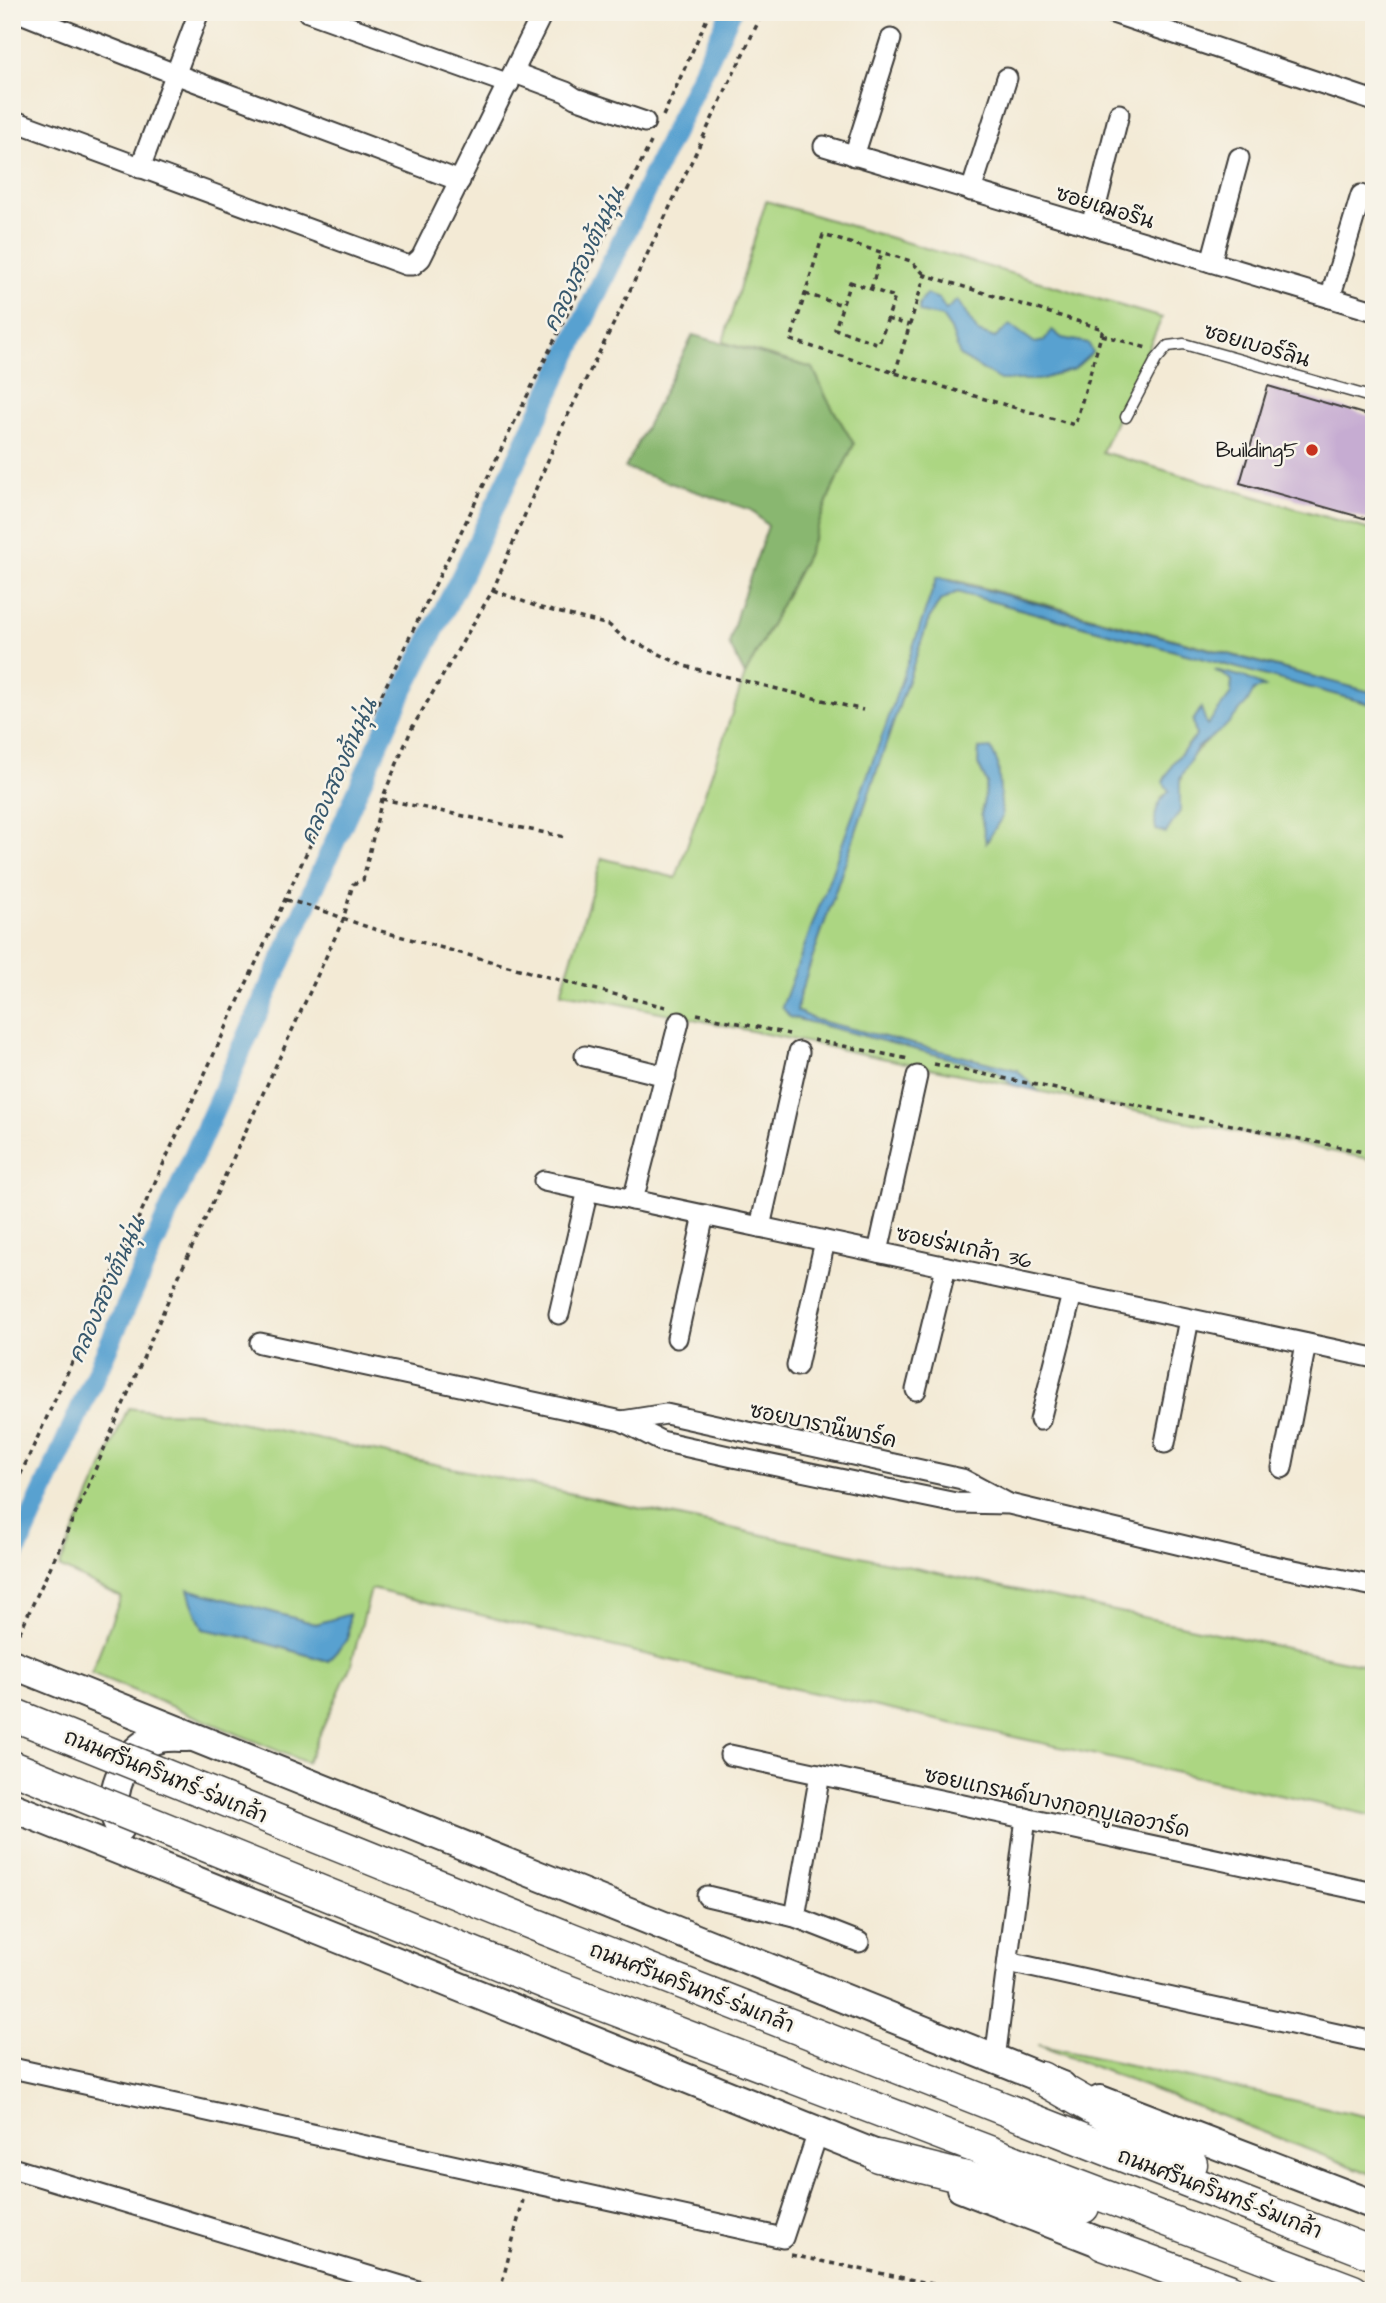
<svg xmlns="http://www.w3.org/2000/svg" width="1386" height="2303" font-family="'Architects Daughter','Playpen Sans Thai',sans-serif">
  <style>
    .green { fill: #acd682; stroke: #64794f; stroke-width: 2; fill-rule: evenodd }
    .forest { fill: #89b770; stroke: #526a46; stroke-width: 2 }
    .water { fill: #59a1d0; stroke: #3a5e76; stroke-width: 2 }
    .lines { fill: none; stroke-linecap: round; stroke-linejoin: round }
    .canal { stroke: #59a1d0; stroke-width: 21 }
    .building { fill: #c6acd2 }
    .service-casing { stroke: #3c3b38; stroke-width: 13 }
    .minor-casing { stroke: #3c3b38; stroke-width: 23 }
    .secondary-casing { stroke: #3c3b38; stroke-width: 32 }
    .primary-casing { stroke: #3c3b38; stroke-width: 35 }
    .path { stroke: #3c3b38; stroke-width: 3.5; stroke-dasharray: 5 5; stroke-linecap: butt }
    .service { stroke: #fff; stroke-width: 10 }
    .minor { stroke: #fff; stroke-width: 19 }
    .secondary { stroke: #fff; stroke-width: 28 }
    .primary { stroke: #fff; stroke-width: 32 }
    .primary-bridge-casing { stroke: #3c3b38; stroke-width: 35; stroke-linecap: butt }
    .primary-bridge { stroke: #fff; stroke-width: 32 }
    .poi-dot { fill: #c8321e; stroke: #f7f3e8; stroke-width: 2.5 }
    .labels { text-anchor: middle; stroke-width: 5; stroke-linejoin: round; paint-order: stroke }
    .street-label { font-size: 21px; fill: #1c1c1c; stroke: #f7f3e8 }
    .poi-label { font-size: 21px; fill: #1c1c1c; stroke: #f7f3e8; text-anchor: end }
    .water-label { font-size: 23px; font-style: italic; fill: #37586d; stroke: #f7f3e8 }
  </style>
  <rect width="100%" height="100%" fill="#f7f3e8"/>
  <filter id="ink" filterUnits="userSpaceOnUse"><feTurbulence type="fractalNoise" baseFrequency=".0143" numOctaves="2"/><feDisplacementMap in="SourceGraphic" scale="14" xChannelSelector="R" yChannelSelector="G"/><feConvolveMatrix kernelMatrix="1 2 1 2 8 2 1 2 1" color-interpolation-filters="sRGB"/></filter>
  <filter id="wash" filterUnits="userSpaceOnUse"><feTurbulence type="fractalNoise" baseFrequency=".00686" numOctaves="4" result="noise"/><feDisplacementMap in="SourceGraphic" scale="28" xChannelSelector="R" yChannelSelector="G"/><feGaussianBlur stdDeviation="1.57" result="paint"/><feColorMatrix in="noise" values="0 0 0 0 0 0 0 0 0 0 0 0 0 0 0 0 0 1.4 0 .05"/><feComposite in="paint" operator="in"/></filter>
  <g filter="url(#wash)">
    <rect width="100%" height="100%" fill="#f3ead5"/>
    <!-- green -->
    <g class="green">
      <path d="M766 201 1162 318 1102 452 1374 531V693L951 579 937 577 790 1017 996 1070 1012 1085 597 999 561 993 602 858 676 878 745 675 807 555 830 494 854 444 827 399 813 368 723 342Z"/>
      <path d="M957 592 1374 705V1160L1038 1091 1017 1070 816 1020 796 1011 799 997 929 619 940 601ZM1218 671 1263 687 1254 689C1235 726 1193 740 1181 778 1178 788 1180 801 1180 811L1161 798 1169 791 1173 763 1196 736 1193 721 1201 709 1207 726 1231 694 1232 680ZM979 749 998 764 1001 817 987 842 981 815 987 783 978 764Z"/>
      <path d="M128 1408 159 1412 198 1413 1374 1667V1816L741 1677 371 1589 351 1665 307 1763 91 1673 121 1597 59 1567ZM189 1590 316 1624 349 1615 328 1661 244 1637 203 1629Z"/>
      <path d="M1038 2045 1374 2118V2175Z"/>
    </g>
    <!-- forest -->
    <path class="forest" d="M693 335 813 368 827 399 854 444 830 494 807 555 745 675 729 644 738 611 768 526 751 510 625 468Z"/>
    <!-- water -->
    <g class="water">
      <path d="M926 294 939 299 946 310 957 300 978 332 995 338 1010 325 1035 343 1044 341 1052 330 1062 338 1088 343 1093 352 1074 369 1039 380H1000L960 356 951 330 942 317 919 312V304Z"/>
      <path d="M937 577 1374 693V705L957 592 940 601 929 619 799 997 797 1011 816 1020 1017 1070 1038 1091 1012 1085 996 1070 790 1017 782 1007 886 725Z"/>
      <path d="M1214 670 1244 677 1265 687 1254 690 1247 703 1224 728 1197 748 1180 779V811L1166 833 1156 830C1153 814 1157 803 1169 791L1163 782 1173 763 1196 736 1193 721 1201 708 1207 725 1231 694 1232 680Z"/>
      <path d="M991 748 998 764 1002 817 986 843 981 815 987 783 978 764 979 749Z"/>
      <path d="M188 1589 316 1624 349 1614 348 1639 328 1661 244 1637 203 1629 192 1603Z"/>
    </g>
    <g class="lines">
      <!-- canal -->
      <path class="canal" d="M12 1561 396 705 461 577 731 12"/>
    </g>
    <g id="blocks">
      <!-- building -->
      <path class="building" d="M1268 386 1374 417V521L1240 483Z"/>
    </g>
  </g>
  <g filter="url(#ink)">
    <use href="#blocks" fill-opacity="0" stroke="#3c3b38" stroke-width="2"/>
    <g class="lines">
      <!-- service casing -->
      <g class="service-casing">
        <path id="service" d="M1126 417 1156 360 1168 346 1184 344 1374 398"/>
      </g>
      <!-- minor casing -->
      <g class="minor-casing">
        <g id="minor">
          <path d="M18 12 175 74 460 181"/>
          <path d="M308 12 509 84"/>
          <path d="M1110 12 1374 101"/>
          <path d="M515 73 566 92 575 98 645 122"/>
          <path d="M12 120 406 265H413L421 258 543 12"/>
          <path d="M824 146 1374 311"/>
          <path d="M854 156 891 39"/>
          <path d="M140 168 199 12"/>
          <path d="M971 191 1007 78"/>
          <path d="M1091 226 1119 114"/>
          <path d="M1211 262 1239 158"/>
          <path d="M1330 298 1361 195"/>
          <path d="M585 1056 666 1076"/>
          <path d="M544 1181 1374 1358"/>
          <path d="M633 1200 679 1022"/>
          <path d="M760 1227 799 1052"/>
          <path d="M878 1252 917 1076"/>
          <path d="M559 1314 588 1190"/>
          <path d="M677 1338 704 1215"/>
          <path d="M260 1343 622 1421 661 1441 733 1457 956 1503 1009 1504 1244 1560 1374 1586"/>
          <path d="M797 1366 825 1241"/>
          <path d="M916 1390 946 1267"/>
          <path d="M1040 1420 1072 1294"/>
          <path d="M622 1421 666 1414 962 1479 1007 1503"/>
          <path d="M1165 1443 1189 1319"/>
          <path d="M1282 1468 1306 1344"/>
          <path d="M730 1755 1374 1893"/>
          <path d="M707 1896 795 1917 859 1942"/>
          <path d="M795 1917 820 1774"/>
          <path d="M1008 1962 1374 2042"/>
          <path d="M995 2059 1026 1818"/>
          <path d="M12 2068 783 2238 818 2132"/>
          <path d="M12 2168 418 2291"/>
        </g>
      </g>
      <!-- secondary casing -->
      <g class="secondary-casing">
        <g id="secondary">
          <path d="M12 1664 1062 2086"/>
          <path d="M12 1807 897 2163"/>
          <path d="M120 1828C118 1823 115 1817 114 1812 112 1783 130 1744 160 1738 168 1736 179 1737 187 1737"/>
          <path d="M1100 2100 1374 2205"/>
          <path d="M961 2188 1122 2251"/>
        </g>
      </g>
      <!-- primary casing -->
      <g class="primary-casing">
        <g id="primary">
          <path d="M566 1937 1374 2254"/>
          <path d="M549 1984 1353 2291"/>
          <path d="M1041 2078 1191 2164"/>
          <path d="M878 2156 1083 2207"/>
          <path d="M1103 2244 1231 2291"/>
        </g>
      </g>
      <!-- path -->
      <g class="path">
        <path d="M663 116 710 12"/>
        <path d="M850 282 895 297 879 344 835 329Z"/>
        <path d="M871 289 882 252"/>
        <path d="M805 294 843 305"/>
        <path d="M887 319 909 325"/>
        <path d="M1102 335 1147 348"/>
        <path d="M895 373 925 275 1103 329 1075 425 895 373 791 340 823 235 911 261 925 275"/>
        <path d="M493 590 541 608 609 625 626 640 641 645 684 666 863 710"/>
        <path d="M382 799 565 837"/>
        <path d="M286 900C316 906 347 921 377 930 473 956 569 984 666 1007"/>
        <path d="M697 1014 789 1034"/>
        <path d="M813 1040 909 1059"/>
        <path d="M934 1064 1374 1154"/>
        <path d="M12 1493 340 780 651 142"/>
        <path d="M15 1642 82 1500 176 1282 343 920 353 884 363 880 382 799 412 728 493 590 562 427 621 309 763 12"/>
        <path d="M791 2255 967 2291"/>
        <path d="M500 2291 523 2200"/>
      </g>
      <!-- service -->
      <use href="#service" class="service"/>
      <!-- minor -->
      <use href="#minor" class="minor"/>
      <!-- secondary -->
      <use href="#secondary" class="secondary"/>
      <!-- primary -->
      <use href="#primary" class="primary"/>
      <!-- primary-bridge casing -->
      <g class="primary-bridge-casing">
        <g id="primary-bridge">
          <path d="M12 1714 566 1937"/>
          <path d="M12 1767 549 1984"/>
        </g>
      </g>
      <!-- primary-bridge -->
      <use href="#primary-bridge" class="primary-bridge"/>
    </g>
  </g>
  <!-- markers -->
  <circle class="poi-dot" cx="1312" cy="450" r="7"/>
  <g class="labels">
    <!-- street labels -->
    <g class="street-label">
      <text transform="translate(1105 207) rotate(17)" y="7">ซอยเฌอรีน</text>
      <text transform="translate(1257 345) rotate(16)" y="7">ซอยเบอร์ลิน</text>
      <text transform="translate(964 1247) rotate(12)" y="7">ซอยร่มเกล้า 36</text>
      <text transform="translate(823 1425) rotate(12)" y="7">ซอยบารานีพาร์ค</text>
      <text transform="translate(166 1776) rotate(22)" y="7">ถนนศรีนครินทร์-ร่มเกล้า</text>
      <text transform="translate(1057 1802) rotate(12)" y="7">ซอยแกรนด์บางกอกบูเลอวาร์ด</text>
      <text transform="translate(692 1987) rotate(21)" y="7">ถนนศรีนครินทร์-ร่มเกล้า</text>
      <text transform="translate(1220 2193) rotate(21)" y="7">ถนนศรีนครินทร์-ร่มเกล้า</text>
    </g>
    <!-- poi labels -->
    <g class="poi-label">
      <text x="1298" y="457">Building5</text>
    </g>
    <!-- water labels -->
    <g class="water-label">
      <text transform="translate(583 259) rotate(-64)" y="8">คลองสองต้นนุ่น</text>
      <text transform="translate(338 771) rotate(-66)" y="8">คลองสองต้นนุ่น</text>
      <text transform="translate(106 1289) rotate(-66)" y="8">คลองสองต้นนุ่น</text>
    </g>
  </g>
  <!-- margin -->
  <rect width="1386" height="2303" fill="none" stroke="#f7f3e8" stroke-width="42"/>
</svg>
